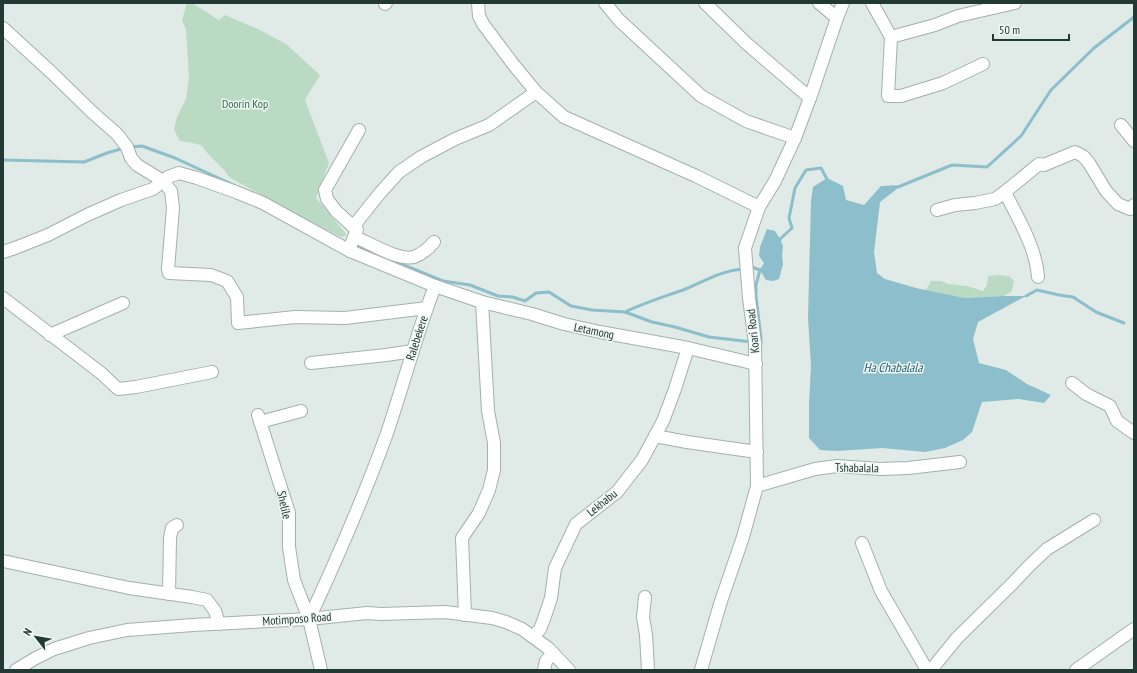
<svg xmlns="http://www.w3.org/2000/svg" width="1137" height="673" font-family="'PT Sans Narrow',sans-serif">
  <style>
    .green { fill: #badac4 }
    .water { fill: #8cbfcb }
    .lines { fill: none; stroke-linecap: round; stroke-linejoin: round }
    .stream { stroke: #8cbfcb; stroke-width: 3 }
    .minor-casing { stroke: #a3b1ad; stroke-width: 14 }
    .minor { stroke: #fff; stroke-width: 12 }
    .labels { text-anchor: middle; stroke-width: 3; stroke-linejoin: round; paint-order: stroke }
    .park-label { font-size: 12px; fill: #2f6c4a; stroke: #f0f7f4 }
    .street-label { font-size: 12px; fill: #223934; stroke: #f0f7f4 }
    .water-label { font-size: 13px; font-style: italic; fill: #215f70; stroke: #f0f7f4 }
  </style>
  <rect width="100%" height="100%" fill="#e0eae6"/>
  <!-- green -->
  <g class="green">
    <path d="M187 3H192L219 20 225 15 258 29 286 44 320 75 305 100 329 163 316 198 347 235 341 237 283 207 229 177 225 171 209 155 201 145 193 143 180 141 174 130 177 117 186 99 189 78 186 29 182 20Z"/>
    <path d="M997 275 1009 276 1014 281 1012 291 1004 296 965 298 926 290 931 281H941L948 284 967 286 983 291 987 285 988 276Z"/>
  </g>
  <!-- water -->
  <g class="water">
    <path d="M827 178 843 186 846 200 864 205 881 186 902 185 880 202 874 252 877 273 885 279 916 288 965 298 1004 296H1026L978 322 973 339 979 363 1006 370 1027 384 1051 395 1044 403 1019 399 982 402 972 432 963 440 945 448 925 452 882 448 837 451 820 450 809 438V403L811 366 808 318 811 201 813 187Z"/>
    <path d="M767 229 775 231 780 239 783 246 782 255 783 264 779 279 773 281 766 280 760 270 764 263 759 256 760 247Z"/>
  </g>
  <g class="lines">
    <!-- stream -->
    <g class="stream">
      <path d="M130 147 142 146 175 158 238 187"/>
      <path d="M3 160 84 162 107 153 124 148"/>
      <path d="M898 187 952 165 987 167 1021 136 1051 90 1094 48 1134 17"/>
      <path d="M779 242 780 239 792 228 789 218 795 188 806 170 821 168 828 181"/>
      <path d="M354 245 373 252"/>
      <path d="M389 259 443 281 470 285 498 296 513 297 525 301 536 293 549 292 571 306 592 310 625 312 652 322 675 327 709 337 752 342"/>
      <path d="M752 267 760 270 764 269"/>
      <path d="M1026 296 1037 290 1059 295 1073 297 1096 312 1124 323"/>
      <path d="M625 312C644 303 663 297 683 290 703 282 720 271 742 269"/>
      <path d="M758 343H761V338L756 297V285L760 270"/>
    </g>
    <!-- minor casing -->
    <g class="minor-casing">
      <g id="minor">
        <path d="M478 3 479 16 483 24 513 64 536 92 564 117 696 176 759 207"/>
        <path d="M605 3 619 20 701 96 746 121 795 138"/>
        <path d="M705 3 746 43 810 98"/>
        <path d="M819 3 837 18"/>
        <path d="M872 3 891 37 935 25 958 16 1015 3"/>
        <path d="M385 4 386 3"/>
        <path d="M3 28 52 73 93 113 117 134 127 147 131 158 137 165 163 181 168 177 179 173 197 178 236 192 263 203 350 251 435 286C416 335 403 387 386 436 363 499 337 559 309 619"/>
        <path d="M891 37 888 96H901L943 83 983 64"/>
        <path d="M1121 125 1134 141"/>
        <path d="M1005 192C1018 219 1036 247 1038 277"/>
        <path d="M937 210 955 205 975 203 995 199 1005 192 1039 164 1044 165 1075 152 1083 156 1089 163 1106 191 1118 204 1130 209 1134 205"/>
        <path d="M357 230 336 211 327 199 325 190 359 130"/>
        <path d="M355 237C370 243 398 261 414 257 422 254 428 249 434 242"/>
        <path d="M350 251C350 240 358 237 356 223L380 193 399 172 421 157 455 139 489 125 536 92"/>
        <path d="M3 252 15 248 48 235 87 215 121 200 153 189 163 181 171 191 173 208 168 269 169 273 211 275 227 281 237 297 238 323 295 317 345 318 427 308"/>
        <path d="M435 286 482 302 532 314 564 324 600 332 688 348 756 364"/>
        <path d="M3 298 101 373 118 389 136 387 212 372"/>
        <path d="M50 335 123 303"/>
        <path d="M311 363 386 355 413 351"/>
        <path d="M1072 383 1086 394 1110 406 1117 421 1134 433"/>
        <path d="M258 415 289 513V547L294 580 309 619 321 670"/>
        <path d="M260 422 301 411"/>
        <path d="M655 436 687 442 757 452"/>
        <path d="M757 486 815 469 837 466 880 469 908 468 960 462"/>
        <path d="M862 543 881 591 927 670"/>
        <path d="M3 561 129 588 192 597 207 600 215 611 219 624"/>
        <path d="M169 594 170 538 172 528 177 525"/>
        <path d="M645 597 643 617 646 635 648 670"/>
        <path d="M465 615 462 538 479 513 489 490 494 470V443L488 411 482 302"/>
        <path d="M533 637 540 629 544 619 551 598 555 568 576 524 617 492 642 460 663 421 675 389 688 348"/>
        <path d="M16 670 34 659 54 649 89 638 127 630 193 625 309 619 367 613 381 614 445 612 492 618 506 622 522 629 548 648 569 670"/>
        <path d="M544 670 546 661 553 653"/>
        <path d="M701 670 720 604 743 537 757 486 755 343 749 298 745 248 759 207 775 181 795 138 810 98 837 18 843 3"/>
        <path d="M931 670 957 638 1012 584 1029 566 1047 549 1094 520"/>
        <path d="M1076 670 1134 629"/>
      </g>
    </g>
    <!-- minor -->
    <use href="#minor" class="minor"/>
  </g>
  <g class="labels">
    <!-- park labels -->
    <g class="park-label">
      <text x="245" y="108">Doorin Kop</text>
    </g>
    <!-- street labels -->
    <g class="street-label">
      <text transform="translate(594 331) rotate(12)" y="4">Letamong</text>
      <text transform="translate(753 331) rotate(-96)" y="4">Koari Road</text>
      <text transform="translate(417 338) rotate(-72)" y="4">Ralebekere</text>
      <text transform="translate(857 468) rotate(1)" y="4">Tshabalala</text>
      <text transform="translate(602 503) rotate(-39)" y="4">Lekhabu</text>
      <text transform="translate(284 505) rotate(77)" y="4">Shelile</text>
      <text transform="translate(297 619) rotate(-4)" y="4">Motimposo Road</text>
    </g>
    <!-- water labels -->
    <g class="water-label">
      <text x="893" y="372">Ha Chabalala</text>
    </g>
  </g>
  <!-- border -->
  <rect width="1137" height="673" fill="none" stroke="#223934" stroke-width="8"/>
  <!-- north arrow -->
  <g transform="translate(36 637) rotate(301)" stroke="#f0f7f4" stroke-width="3" paint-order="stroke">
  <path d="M0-3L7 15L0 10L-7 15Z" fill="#223934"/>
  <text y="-6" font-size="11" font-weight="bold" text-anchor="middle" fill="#223934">N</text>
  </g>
  <!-- scale -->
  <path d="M993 34v6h76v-6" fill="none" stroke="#223934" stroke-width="2"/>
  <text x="999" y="34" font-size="12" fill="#223934" stroke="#f0f7f4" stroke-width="3" paint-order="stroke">50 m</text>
</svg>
